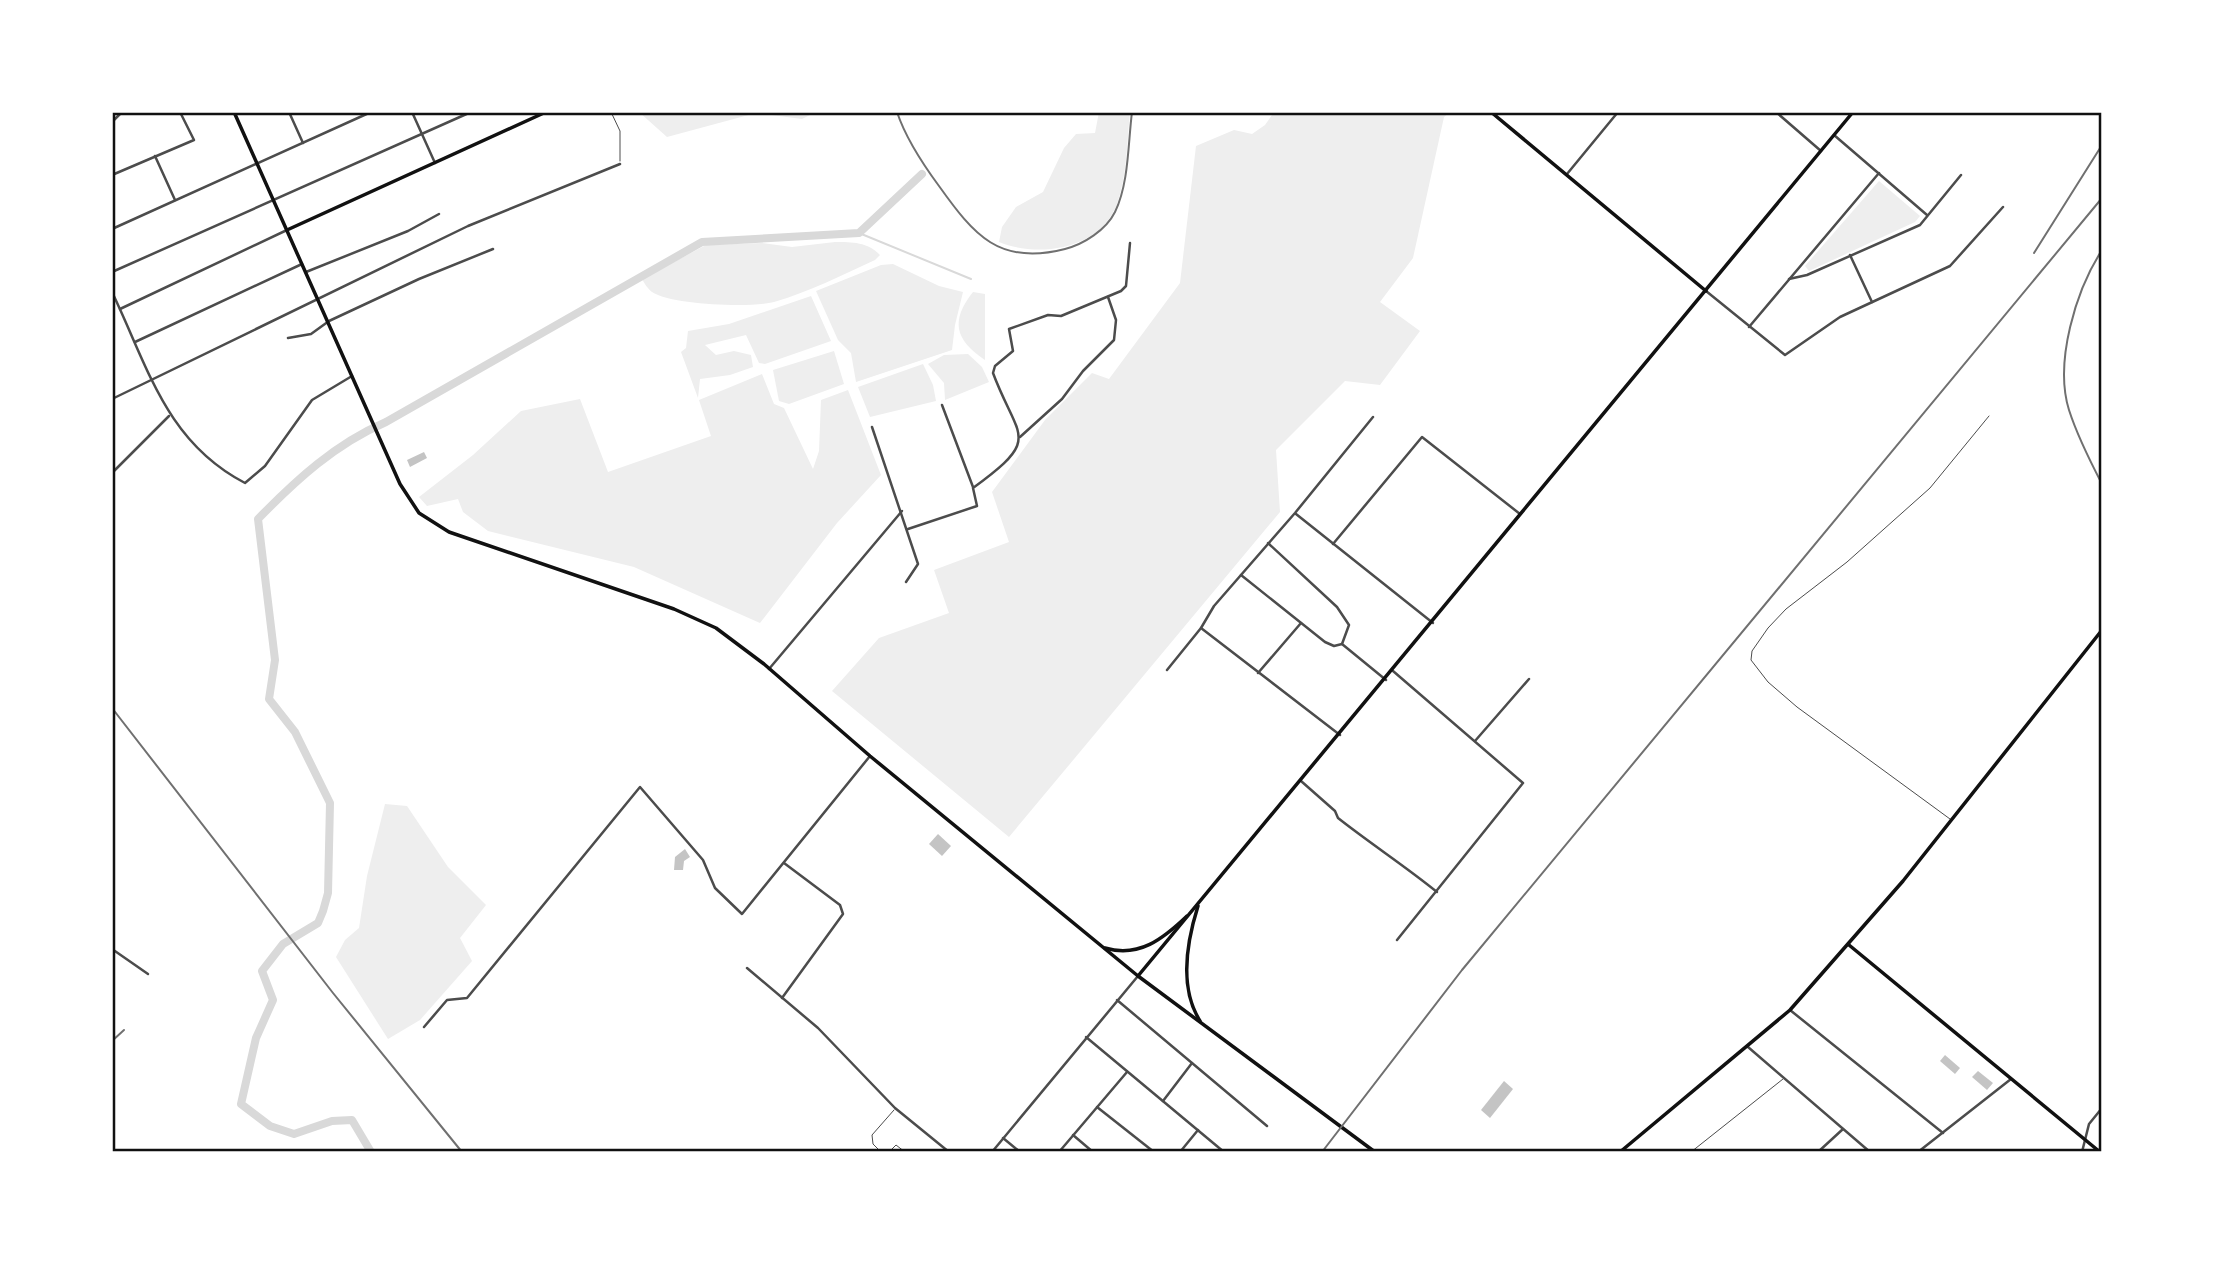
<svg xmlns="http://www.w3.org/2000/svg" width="2214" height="1264" font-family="'PT Sans Narrow',sans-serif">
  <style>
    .green { fill: #eee }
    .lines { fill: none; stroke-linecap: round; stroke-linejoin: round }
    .stream { stroke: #d9d9d9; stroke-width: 2 }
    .river { stroke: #d9d9d9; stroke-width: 8 }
    .building { fill: #c4c4c4 }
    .service { stroke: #4c4c4c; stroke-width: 1 }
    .minor { stroke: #4c4c4c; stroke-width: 2.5 }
    .tertiary { stroke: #4c4c4c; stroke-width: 2.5 }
    .secondary { stroke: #111; stroke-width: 3.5 }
    .rail { stroke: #707070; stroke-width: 2 }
    .neatline { fill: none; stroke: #111; stroke-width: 2.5 }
  </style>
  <rect width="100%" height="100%" fill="#fff"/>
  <!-- green -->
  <g class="green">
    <path d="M639 112H816L802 119 756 113 667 137Z"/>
    <path d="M1099 112H1130C1127 142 1127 176 1117 204 1100 250 1038 258 999 242L1002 227 1016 207 1043 192 1064 148 1076 134 1095 133Z"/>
    <path d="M1274 112H1450L1444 117 1413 258 1380 302 1420 331 1380 385 1345 381 1276 450 1280 512 1009 837 832 691 879 638 949 613 934 570 1009 542 992 492 1045 420 1092 373 1109 379 1180 283 1196 146 1234 130 1252 134 1265 125Z"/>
    <path d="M1879 181 1920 216 1915 222 1809 271 1805 266Z"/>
    <path d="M835 242C852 242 868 242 880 255L875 260C842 275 809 292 774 302 752 308 671 305 652 292 648 289 644 283 642 279L706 245 762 243 792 247Z"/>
    <path d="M893 264 939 286 963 292 955 325 952 350 856 382 851 353 838 340 816 291 881 265Z"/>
    <path d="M973 292 985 294V360C955 340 950 321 973 292Z"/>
    <path d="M811 296 831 341 765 364 759 363 746 335 705 345 716 355 734 351 751 355 753 367 730 375 700 379 698 398 681 352 686 348 688 331 729 324Z"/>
    <path d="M834 351 844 384 789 404 779 401 773 370Z"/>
    <path d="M968 354 982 367 989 382 945 400 944 383 928 364 944 355Z"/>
    <path d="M923 364 933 385 936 401 870 417 858 387Z"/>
    <path d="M762 374 774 404 784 408 813 469 819 451 821 400 848 390 881 475 837 523 760 623 634 567 488 531 463 512 458 499 427 506 419 497 473 455 521 411 580 399 608 472 711 436 699 400Z"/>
    <path d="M385 804 407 806 448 867 486 905 460 938 472 961 420 1020 388 1039 336 957 345 940 359 928 367 876Z"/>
  </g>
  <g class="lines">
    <!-- stream -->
    <path class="stream" d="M859 233 971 279"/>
    <!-- river -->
    <path class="river" d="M371 1152 352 1120 332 1121 294 1134 270 1126 241 1104 256 1038 273 1000 262 971 283 944 318 923 323 911 328 893 330 803 295 732 269 699 275 660 258 519C296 480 335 444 386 422L702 242 859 233 922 174"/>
  </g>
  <!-- building -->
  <g class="building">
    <path d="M424 452 427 458 410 467 407 460Z"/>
    <path d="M938 834 951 846 942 856 929 844Z"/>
    <path d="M685 849 690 857 684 861 683 870H674L675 857Z"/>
    <path d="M1945 1055 1960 1068 1955 1074 1940 1061Z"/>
    <path d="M1978 1071 1993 1083 1987 1090 1972 1077Z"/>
    <path d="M1504 1081 1513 1089 1490 1118 1481 1110Z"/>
  </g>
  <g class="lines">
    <!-- service -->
    <g class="service">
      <path d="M611 112 620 131V161"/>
      <path d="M1950 819 1797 707 1768 682 1751 660 1752 651 1768 628 1786 609 1847 562 1930 488 1989 416"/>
      <path d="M881 1152 873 1144 872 1135 894 1110"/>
      <path d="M889 1152 896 1145 905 1152"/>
      <path d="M1691 1152 1783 1079"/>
    </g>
    <!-- minor -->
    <g class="minor">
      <path d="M289 112 303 143"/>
      <path d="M412 112 435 163"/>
      <path d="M1776 112 1821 151"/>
      <path d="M112 122 122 112"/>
      <path d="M1834 135 1927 215"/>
      <path d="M155 156 175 200"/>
      <path d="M1567 174 1618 112"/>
      <path d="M112 175 194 140 180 112"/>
      <path d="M112 229 371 112"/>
      <path d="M1850 255 1872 302"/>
      <path d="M112 272 471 112"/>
      <path d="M306 272 408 231 439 214"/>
      <path d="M1789 279 1807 275 1920 225 1961 175"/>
      <path d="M1706 291 1785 355 1840 317 1950 266 2003 207"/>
      <path d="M112 292C148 367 166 442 245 483L265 466 312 400 352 376"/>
      <path d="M120 309 287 230"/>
      <path d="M1749 327 1879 173"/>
      <path d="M288 338 311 334 329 321 419 279 493 249"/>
      <path d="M135 342 302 264"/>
      <path d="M112 399 468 226 620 164"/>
      <path d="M942 405 973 487"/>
      <path d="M872 427 918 564 906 582"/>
      <path d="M1020 437 1062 399 1083 371 1114 340 1116 320 1108 297"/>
      <path d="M112 473 169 416"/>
      <path d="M1296 514 1433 623"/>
      <path d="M908 529 977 506 973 488C1043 437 1018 440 993 373L995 366 1013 351 1009 329 1048 315 1061 316 1121 291 1126 286 1130 243"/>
      <path d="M1268 543 1337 607 1349 625 1342 644 1386 680"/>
      <path d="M1333 544 1422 437 1520 514"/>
      <path d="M1241 575 1325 642 1334 646 1342 644"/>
      <path d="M1201 628 1340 735"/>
      <path d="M769 669 902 511"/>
      <path d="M1167 670 1201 628 1214 606 1295 513 1373 417"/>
      <path d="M1393 671 1523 783 1397 940"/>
      <path d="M1258 673 1301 623"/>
      <path d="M1475 741 1529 679"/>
      <path d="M1301 781 1335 811 1338 818C1371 844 1405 866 1437 892"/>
      <path d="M112 949 148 974"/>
      <path d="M747 968 818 1028 895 1108 949 1152"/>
      <path d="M782 998 843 914 840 905 784 863"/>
      <path d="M1117 1000 1267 1126"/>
      <path d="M1790 1010 1943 1133"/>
      <path d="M424 1027 447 1000 467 998 640 787 703 860 715 888 742 914 870 756"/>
      <path d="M1086 1037 1224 1152"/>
      <path d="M1748 1047 1870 1152"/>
      <path d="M1163 1101 1192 1063"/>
      <path d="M1097 1107 1154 1152"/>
      <path d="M1073 1135 1093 1152"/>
      <path d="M1003 1138 1020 1152"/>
      <path d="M992 1152 1138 976"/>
      <path d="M1059 1152 1127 1072"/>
      <path d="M1180 1152 1198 1130"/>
      <path d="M1818 1152 1843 1129"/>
      <path d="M1918 1152 2011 1079"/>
    </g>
    <!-- tertiary -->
    <path class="tertiary" d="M2082 1152 2089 1124 2102 1108"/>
    <!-- secondary -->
    <g class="secondary">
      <path d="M234 112 400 484 419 513 449 532 674 609 716 628 764 664 870 756 1138 976 1375 1152"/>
      <path d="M1491 112 1706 291"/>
      <path d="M287 230 546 112"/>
      <path d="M1198 906C1187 941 1179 988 1200 1021"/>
      <path d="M1849 945 2100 1152"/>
      <path d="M1105 948C1139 958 1163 939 1187 916"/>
      <path d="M1138 976 1853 112"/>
      <path d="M1620 1152 1790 1010 1903 881 2102 630"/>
    </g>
    <!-- rail -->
    <g class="rail">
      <path d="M897 112C906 139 922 163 939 186 974 235 999 266 1065 249 1084 244 1106 230 1115 212 1129 183 1128 143 1132 112"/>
      <path d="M2102 250C2076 290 2054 362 2069 410 2077 435 2090 461 2102 484"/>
      <path d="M2034 253 2102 145"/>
      <path d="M112 708 333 993 462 1152"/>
      <path d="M112 1041 124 1030"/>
      <path d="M1322 1152 1462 970 2102 198"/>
    </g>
  </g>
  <!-- border -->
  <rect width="2214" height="1264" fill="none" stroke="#ffffff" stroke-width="228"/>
  <rect x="114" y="114" width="1986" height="1036" class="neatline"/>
</svg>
